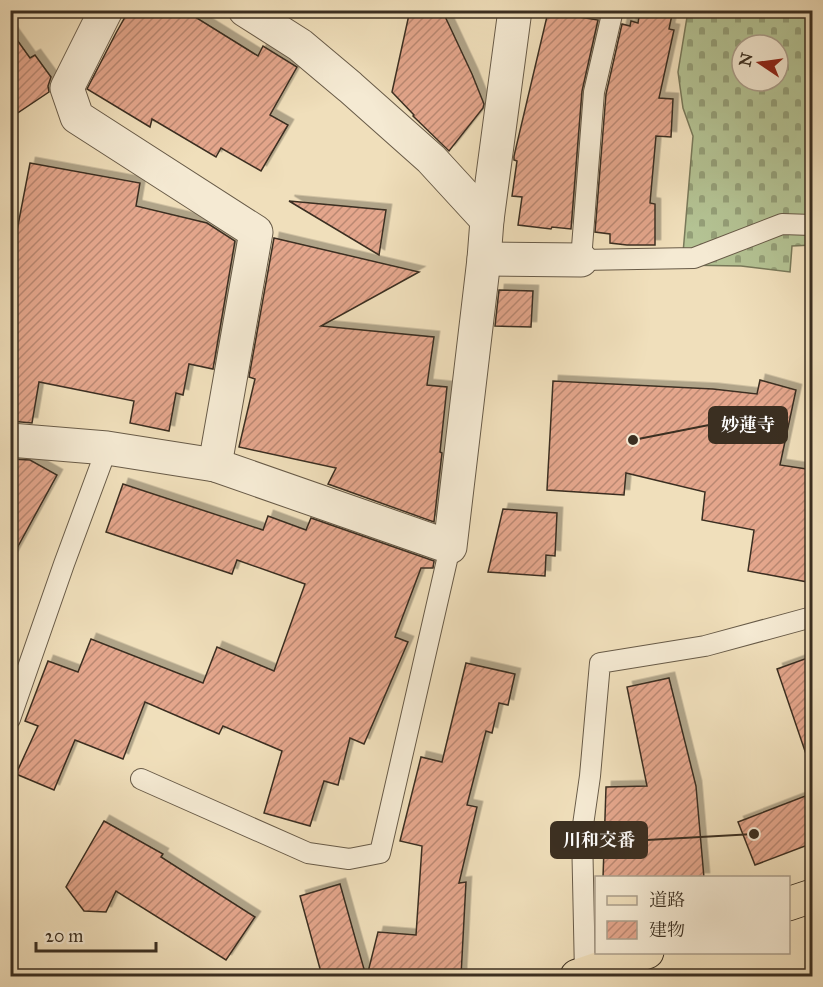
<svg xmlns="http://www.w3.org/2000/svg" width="823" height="987" font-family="'IM FELL Great Primer','Noto Serif JP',serif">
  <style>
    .cemetery { fill: url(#cemetery-stones); stroke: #78795a; stroke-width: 1.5; fill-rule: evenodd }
    .building { fill: url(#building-hatch); stroke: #3b2f21; stroke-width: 1.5; filter: url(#shadow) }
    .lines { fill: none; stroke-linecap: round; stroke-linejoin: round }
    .service-casing { stroke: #685b48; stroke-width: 22 }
    .minor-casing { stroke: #685b48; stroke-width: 35 }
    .primary-casing { stroke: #3b2f21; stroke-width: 35 }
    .service { stroke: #f5ead3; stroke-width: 20 }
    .minor { stroke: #f5ead3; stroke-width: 33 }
    .primary { stroke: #f0dfbb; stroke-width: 33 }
    .leader { fill: none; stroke: #3b2f21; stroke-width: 2 }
    .callout-dot { fill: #3b2f21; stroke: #f5ead3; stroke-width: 2 }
    .callout { fill: #3b2f21; stroke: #3b2f21; stroke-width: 2 }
    .callout-label { font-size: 18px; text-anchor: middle; font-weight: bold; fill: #fff }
  </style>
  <defs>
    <pattern id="cemetery-stones" width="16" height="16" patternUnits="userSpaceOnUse" patternTransform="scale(1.5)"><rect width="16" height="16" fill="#b4c394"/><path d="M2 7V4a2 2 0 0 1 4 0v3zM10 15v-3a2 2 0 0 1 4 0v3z" fill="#949f78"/></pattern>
    <pattern id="building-hatch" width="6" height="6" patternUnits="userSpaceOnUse" patternTransform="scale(1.5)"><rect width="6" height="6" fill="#e4a68c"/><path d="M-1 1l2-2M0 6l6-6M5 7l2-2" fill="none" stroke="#ba8872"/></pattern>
    <filter id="shadow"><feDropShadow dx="5.5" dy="-5.5" stdDeviation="0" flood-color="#0004"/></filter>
  </defs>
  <rect width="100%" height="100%" fill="#f0dfbb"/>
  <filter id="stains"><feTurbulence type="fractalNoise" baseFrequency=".00333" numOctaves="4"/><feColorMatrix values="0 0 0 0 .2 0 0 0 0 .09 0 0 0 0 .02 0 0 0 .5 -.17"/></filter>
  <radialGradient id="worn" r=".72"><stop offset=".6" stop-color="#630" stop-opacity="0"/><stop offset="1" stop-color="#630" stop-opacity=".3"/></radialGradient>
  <!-- cemetery -->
  <path class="cemetery" d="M688 11H812V245L792 246 790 272 741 266 682 265 693 136 683 108 678 72ZM742 45H778V81H742Z"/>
  <!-- building -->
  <g class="building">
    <path d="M129 10H184L258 56 263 46 297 67 270 115 288 125 261 171 221 148 216 157 152 119 150 127 87 89 116 33Z"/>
    <path d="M410 10H442L472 74 484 104 483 108 449 151 413 116 414 115 392 92Z"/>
    <path d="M640 10H673L669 29 674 30 659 98 673 99 671 137 656 136 650 203 655 204V245H627L610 243V234L595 232 606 94 622 24 630 26 631 21 638 23Z"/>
    <path d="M548 12 598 20 582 91 571 229 552 227 551 229 518 225 522 197 512 196 517 161 514 160V156Z"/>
    <path d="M10 30 30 58 35 55 51 77 48 86 49 92 10 118Z"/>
    <path d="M30 163 140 183 136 206 207 223 235 241 213 369 189 364 183 395 176 393 169 431 130 423 134 401 39 382 32 423 10 421V277L15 246H14Z"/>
    <path d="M289 201 386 210 379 255Z"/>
    <path d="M274 238 419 272 321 326 434 337 427 385 447 387 440 452 442 453 434 522 328 484 336 468 239 447 255 379 249 377Z"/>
    <path d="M499 290 533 291 531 327 495 326Z"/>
    <path d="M760 380 796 390 780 465 813 470V583L748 571 754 530 702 520 705 492 626 473 624 495 547 490 553 381 713 389 757 394Z"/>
    <path d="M10 459 30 460 57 475 10 561Z"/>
    <path d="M123 484 263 530 268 516 306 530 311 518 434 561 433 568H421L395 637 408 642 364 744 350 738 338 785 324 781 310 826 264 813 282 751 223 726 219 734 145 702 123 759 75 740 54 790 16 774 38 726 25 721 48 661 78 672 91 639 203 683 217 647 274 671 305 584 237 560 232 574 106 532Z"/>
    <path d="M503 509 557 513 555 556 546 555 545 576 488 572Z"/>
    <path d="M813 656V756L807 757 777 669Z"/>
    <path d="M466 663 515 674 508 705 499 703 492 733 486 731 467 805 477 807 459 883 466 882 461 976H367L378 932 416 935 422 846 400 841 421 757 442 762Z"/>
    <path d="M669 678 696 786 704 878H603L606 787 647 786 627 687Z"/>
    <path d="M813 793V843L755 865 738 822Z"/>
    <path d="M104 821 163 854 161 857 255 917 226 960 116 891 106 912 84 911 66 887Z"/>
    <path d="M340 884 356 941 366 976H322L300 896Z"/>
  </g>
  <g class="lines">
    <!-- service casing -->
    <g class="service-casing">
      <g id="service">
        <path d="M613 10 594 92 581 260 694 258 782 224 812 225"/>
        <path d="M10 719 64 564 107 448"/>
        <path d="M141 779 308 853 349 859 380 853 450 547"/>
        <path d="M585 974 582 832 590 776 600 663 705 646 812 617"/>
      </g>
    </g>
    <!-- minor casing -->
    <g class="minor-casing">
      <g id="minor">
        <path d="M106 10 67 88 77 117 256 232 215 465"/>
        <path d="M245 10 300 45 350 87 431 159 487 220"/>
        <path d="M484 259 581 260"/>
        <path d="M10 440 107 448 215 465 450 547 484 259 487 220 515 10"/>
      </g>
    </g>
    <!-- primary casing -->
    <g class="primary-casing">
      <g id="primary">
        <path d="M788 904 812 896"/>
        <path d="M577 976 647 952"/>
      </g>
    </g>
    <!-- service -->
    <use href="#service" class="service"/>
    <!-- minor -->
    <use href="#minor" class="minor"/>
    <!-- primary -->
    <use href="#primary" class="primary"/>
  </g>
  <!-- callouts -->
  <path class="leader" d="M633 440L709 425M754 834L647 840"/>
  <g class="callout-dot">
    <circle cx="633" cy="440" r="6"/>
    <circle cx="754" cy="834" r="6"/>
  </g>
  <g class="callout">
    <rect x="709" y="407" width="78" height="36" rx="6"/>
    <rect x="551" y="822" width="96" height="36" rx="6"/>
  </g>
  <g class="callout-label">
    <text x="748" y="431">妙蓮寺</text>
    <text x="599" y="846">川和交番</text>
  </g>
  <!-- margin -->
  <rect width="823" height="987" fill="none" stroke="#f0dfbb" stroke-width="36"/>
  <rect x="12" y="12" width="799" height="963" fill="none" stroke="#3b2f21" stroke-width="3"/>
  <rect x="18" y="18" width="787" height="951" fill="none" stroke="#3b2f21" stroke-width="1.5"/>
  <!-- legend -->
  <rect x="595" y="876" width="195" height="78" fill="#f5ead3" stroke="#ab9f8c" stroke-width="1.5"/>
  <rect x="607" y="896" width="30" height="9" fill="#f0dfbb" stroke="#ab9f8c" stroke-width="1.5"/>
  <text x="649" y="906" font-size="18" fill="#3b2f21">道路</text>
  <rect x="607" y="921" width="30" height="18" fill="url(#building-hatch)" stroke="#ab9f8c" stroke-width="1.5"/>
  <text x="649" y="936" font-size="18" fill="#3b2f21">建物</text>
  <!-- north arrow -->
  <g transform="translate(760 63) rotate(283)"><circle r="28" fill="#f5ead3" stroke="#ab9f8c" stroke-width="1.5"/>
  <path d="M0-4.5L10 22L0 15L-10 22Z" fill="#8f2418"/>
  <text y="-9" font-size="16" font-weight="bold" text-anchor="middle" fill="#3b2f21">N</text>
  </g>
  <!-- scale -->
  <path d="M36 942v9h120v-9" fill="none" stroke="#3b2f21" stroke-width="3"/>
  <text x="45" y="942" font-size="18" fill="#3b2f21" stroke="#f5ead3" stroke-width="4.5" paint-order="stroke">20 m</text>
  <rect width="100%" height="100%" filter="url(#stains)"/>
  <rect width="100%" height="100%" fill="url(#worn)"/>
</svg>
